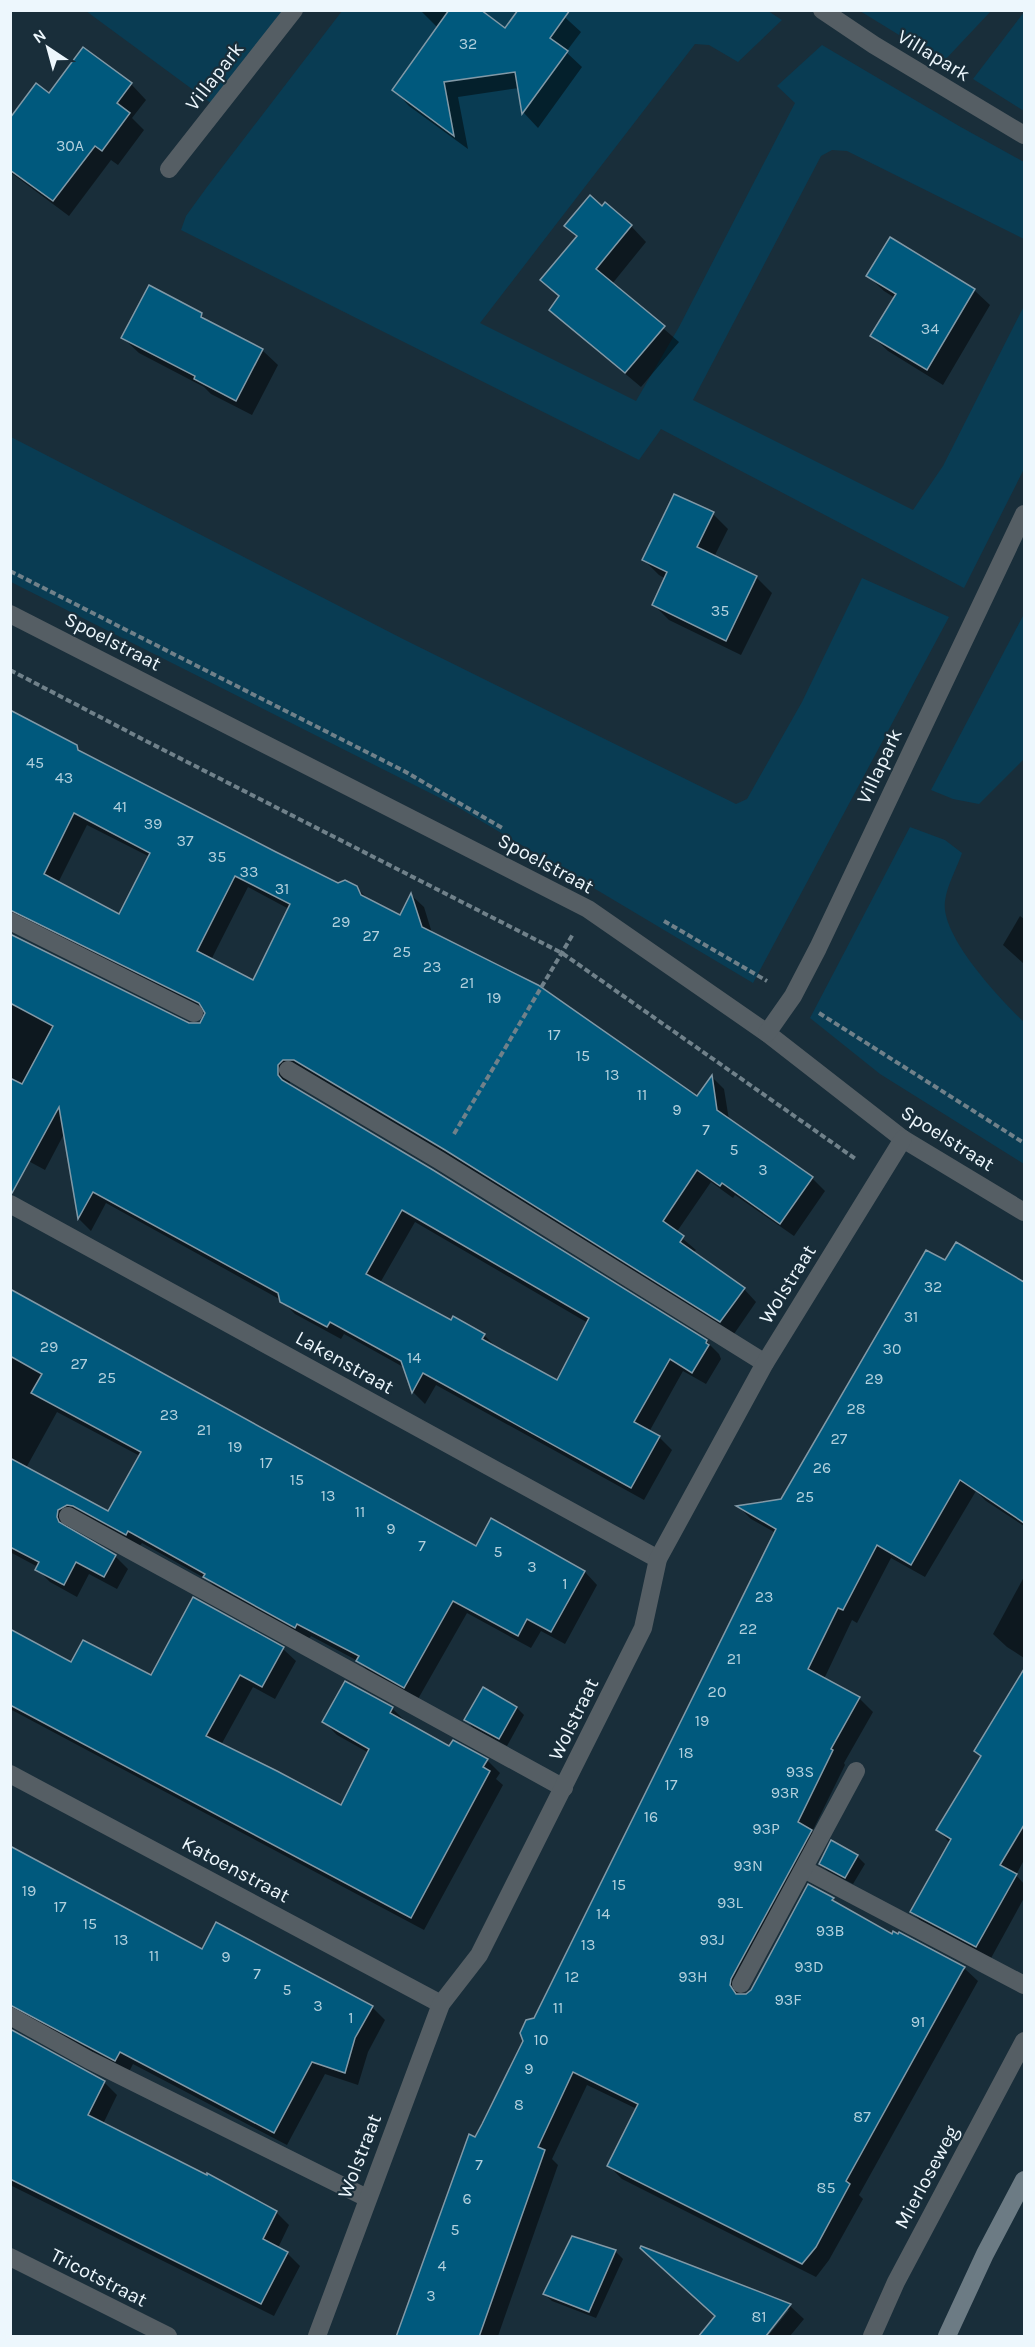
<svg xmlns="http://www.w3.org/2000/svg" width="1035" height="2347" font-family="Karla,sans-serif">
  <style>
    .green { fill: #093c53 }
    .shadow { fill: #0007; fill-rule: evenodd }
    .building { fill: #00597d; stroke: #8199a7; stroke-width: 1.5; fill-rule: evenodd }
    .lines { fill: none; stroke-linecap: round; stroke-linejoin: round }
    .path { stroke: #70818a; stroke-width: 4; stroke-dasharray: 6 3; stroke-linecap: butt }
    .lane { stroke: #555e64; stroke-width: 18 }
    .street { stroke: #555e64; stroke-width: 18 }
    .secondary { stroke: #6c7b84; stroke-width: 18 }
    .labels { text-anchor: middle; stroke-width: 4.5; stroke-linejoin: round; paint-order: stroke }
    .number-label { font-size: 16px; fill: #b2d0dd }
    .street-label { font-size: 20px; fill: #edf7fd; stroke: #192e3a }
  </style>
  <rect width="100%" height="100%" fill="#192e3a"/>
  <!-- green -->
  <g class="green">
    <path d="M86 11H287L215 106Z"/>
    <path d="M342 11H768L782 20 738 62 709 45 695 44 480 323 636 401 679 327 795 103 777 86 822 45 959 126 1024 162V239L847 151 832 150 821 156 693 400 913 510 943 466 1024 306V469L964 588 661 429 639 460 181 230 186 216 207 187Z"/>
    <path d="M860 11H991L943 62Z"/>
    <path d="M1024 12V111L973 79Z"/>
    <path d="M11 437 403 639 736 804 747 799 802 702 862 578 949 617 753 983 456 806 11 582Z"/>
    <path d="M1024 614V759L979 804 953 799 931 790Z"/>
    <path d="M910 827 945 840 962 853C957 868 947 885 945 901 940 936 1000 999 1024 1022V1164L880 1074 810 1018Z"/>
  </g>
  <!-- shadow -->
  <g class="shadow">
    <path d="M420 10H479L505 30 557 10 581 32 566 52 582 67 538 128 524 113 519 88 458 97 468 149 409 106 394 90 438 28Z"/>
    <path d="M131 84 146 100 132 118 144 130 118 165 111 160 69 216 10 172V121L49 95Z"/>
    <path d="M602 208 631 226 646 242 612 284 679 342 641 387 567 325 551 310 560 297 542 280 578 237 566 226Z"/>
    <path d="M868 276 974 290 990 305 943 385 888 351 872 336 895 298 884 291Z"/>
    <path d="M201 315 210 323 262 350 278 365 252 415 211 394 204 387 139 353 123 338Z"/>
    <path d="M713 514 728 529 714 557 756 577 772 593 741 655 669 620 654 605 666 579 659 575 644 560Z"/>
    <path d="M10 712 76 746 85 755 338 884 356 887 370 901 401 917 411 895 424 907 432 933 698 1098 712 1077 724 1089 729 1120 812 1178 825 1191 794 1236 735 1195 733 1198 711 1182 676 1233 696 1250 693 1253 744 1289 756 1302 734 1334 290 1078V1086L706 1341 719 1354 721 1359 706 1384 683 1371 649 1432 659 1437 672 1450 644 1500 436 1385 425 1404 413 1392 405 1368 344 1334 341 1339 295 1314 281 1300 106 1203 91 1231 79 1219 65 1132 45 1170 10 1151ZM87 825 150 857 119 916 58 883ZM248 887 289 909 253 982 211 960ZM29 923 207 1012 205 1019 196 1026 189 1024 12 937V930ZM415 1222 588 1323 558 1382 497 1348 484 1335 452 1322 380 1283Z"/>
    <path d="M1020 916 1024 919V964L1003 945Z"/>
    <path d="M10 1291 477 1548 585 1572 597 1585 565 1644 541 1631 531 1648 467 1613 418 1699 371 1674 358 1661 311 1636 308 1640 218 1590 208 1580 142 1543 139 1547 71 1523 69 1530 115 1556 128 1569 117 1589 89 1574 77 1597 50 1582 37 1569 38 1567 10 1552ZM57 1412 140 1456 109 1513 26 1468Z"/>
    <path d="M1000 1295 1024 1309V1416L1021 1414 988 1470 1024 1490V1526L986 1501 976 1491 925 1577 891 1558 857 1623 852 1620 824 1679 859 1698 873 1712 844 1763 845 1765 812 1832 824 1844 742 1996 752 1991 833 1899 842 1907 892 1936 964 1968 978 1981 859 2195 863 2199 829 2260 816 2277 622 2179 609 2166 637 2109 587 2085 552 2159 558 2165 498 2336H398L476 2138 776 1533 751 1519 739 1507 782 1501Z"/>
    <path d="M1024 1577V1658L1007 1647 993 1634Z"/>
    <path d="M10 1633 71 1664 152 1677 283 1649 296 1661 275 1699 253 1687 221 1745 341 1807 369 1753 337 1735 324 1722 346 1683 393 1709 405 1721V1723L450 1748 487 1760 500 1773 496 1779 503 1785 424 1930 10 1709Z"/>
    <path d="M1024 1672V1860L1016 1875 1024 1884V1898L990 1960 925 1925 912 1912 950 1843 938 1830 982 1757 976 1751Z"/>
    <path d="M483 1689 517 1708 524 1715 507 1746 473 1728 466 1720Z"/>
    <path d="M10 1848 203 1951 372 2007 385 2020 368 2052 358 2085 325 2074 287 2145 133 2064 129 2072 12 2024 13 2032 104 2082 117 2095 103 2124 276 2212 289 2225 278 2248 287 2253 300 2266 274 2316 10 2185Z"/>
    <path d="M857 1856 865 1864 853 1884 828 1871 820 1864Z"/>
    <path d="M642 2248 790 2306 804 2319 790 2336H768L789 2310H785L764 2336H704L716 2317Z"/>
    <path d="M615 2251 623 2259 596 2318 552 2301 544 2294Z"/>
  </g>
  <!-- building -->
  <g class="building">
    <path d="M449 10H481L505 28 518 10H570L550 38 568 51 522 114 515 72 444 82 454 136 392 90Z"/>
    <path d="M83 47 132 83 117 103 130 113 102 151 95 146 53 201 10 170V118L36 83 49 93Z"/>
    <path d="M590 195 602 206 605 202 632 225 596 269 665 326 625 373 549 310 559 296 540 280 577 236 564 226Z"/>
    <path d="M890 237 975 289 927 370 870 336 896 294 866 276Z"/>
    <path d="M149 285 202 313 201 317 263 349 236 401 194 379 195 376 121 338Z"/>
    <path d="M674 494 714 512 697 547 757 576 726 641 652 605 667 572 642 560Z"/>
    <path d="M10 710 77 745 78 750 276 852 338 883 345 880 357 886 361 895 400 915 411 893 422 927 538 985 697 1096 712 1075 717 1110 813 1177 780 1224 722 1183 720 1186 697 1170 663 1221 684 1236 680 1242 745 1288 720 1322 445 1150 294 1060H283L278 1065V1075L282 1080 433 1170 707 1340 706 1343 709 1345 692 1373 670 1359 634 1422 660 1436 631 1488 423 1373 412 1393 401 1361 330 1322 327 1327 280 1302 278 1293 93 1192 78 1219 59 1107 12 1193H10V1078L22 1084 53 1026 10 1003V934L189 1023H200L205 1013 199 1003 10 910ZM74 813 150 853 119 914 44 874ZM235 876 290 904 253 980 197 951ZM402 1210 589 1318 557 1380 482 1339 485 1334 453 1316 451 1320 366 1274Z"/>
    <path d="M956 1242 1024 1282V1523L960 1480 911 1565 877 1545 843 1610 838 1608 808 1669 860 1697 831 1749 833 1750 798 1822 812 1830 731 1979 730 1985 736 1994H746L751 1990 808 1884 834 1898 832 1900 892 1934 893 1931 898 1934 899 1932 965 1967 963 1970 846 2181 850 2184 816 2247 802 2264 607 2166 638 2104 573 2072 538 2147 545 2150 479 2337H396L469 2134 475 2137 482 2124 523 2041 520 2033 526 2020 534 2018 776 1529 736 1506 781 1499 926 1250 945 1260Z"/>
    <path d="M10 1289 476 1546 491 1518 585 1571 551 1632 527 1619 518 1636 453 1601 404 1688 356 1661 359 1656 297 1624 295 1628 203 1577 205 1574 128 1531 126 1535 73 1506 67 1505 58 1510 57 1517 59 1522 116 1555 104 1577 76 1562 64 1585 35 1570 39 1562 10 1547V1458L108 1511 141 1452 31 1393 42 1374 10 1356Z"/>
    <path d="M193 1597 284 1647 262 1687 240 1675 206 1736 277 1771 341 1805 369 1749 322 1722 345 1681 393 1707 390 1713 449 1746 453 1740 488 1759 483 1767 490 1771 411 1918 10 1705V1629L71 1662 83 1640 151 1675Z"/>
    <path d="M1024 1669V1825L1000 1865 1017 1874 976 1947 910 1912 951 1839 936 1830 981 1756 974 1751Z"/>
    <path d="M483 1687 517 1707 499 1739 464 1720Z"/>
    <path d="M831 1840 858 1855 845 1878 819 1864Z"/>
    <path d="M10 1846 202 1949 216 1922 373 2006 355 2038 345 2073 312 2062 274 2133 120 2052 115 2061 10 2005Z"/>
    <path d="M10 2029 105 2081 88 2115 207 2175V2173L277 2211 263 2239 288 2252 261 2304 10 2179Z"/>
    <path d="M572 2236 616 2250 589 2312 543 2294Z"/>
    <path d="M641 2246 791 2304 766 2336 698 2337 715 2316 640 2248Z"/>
  </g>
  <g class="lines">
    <!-- path -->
    <g class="path">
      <path d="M10 571 404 771 504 829"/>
      <path d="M10 670 146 741 562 953 857 1160"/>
      <path d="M664 921 767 981"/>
      <path d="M819 1013 1024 1143"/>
      <path d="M454 1134 573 934"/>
    </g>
    <!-- lane -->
    <g class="lane">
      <path d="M10 921 194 1013"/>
      <path d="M288 1070 439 1160 765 1363"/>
      <path d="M68 1516 564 1788"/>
      <path d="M804 1869 1024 1985"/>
      <path d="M741 1984 856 1771"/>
      <path d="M10 2016 89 2060 367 2198"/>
    </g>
    <!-- street -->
    <g class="street">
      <path d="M822 10 874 45 1024 135"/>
      <path d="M169 169 294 10"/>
      <path d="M10 614 588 909 767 1033 903 1139 1024 1212"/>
      <path d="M767 1033 793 996 818 948 1024 514"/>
      <path d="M10 1204 658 1559"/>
      <path d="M10 1774 441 2004"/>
      <path d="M10 2257 168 2336"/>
      <path d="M317 2336 441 2004 479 1955 643 1628 658 1559 765 1363 903 1139"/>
      <path d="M872 2336 896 2282 1024 2041"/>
    </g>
    <!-- secondary -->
    <path class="secondary" d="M947 2336 985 2254 1024 2180"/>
  </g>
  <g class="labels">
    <!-- number labels -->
    <g class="number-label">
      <text x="468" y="49">32</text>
      <text x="70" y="151">30A</text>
      <text x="930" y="334">34</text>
      <text x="720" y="616">35</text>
      <text x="35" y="768">45</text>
      <text x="64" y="783">43</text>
      <text x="120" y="812">41</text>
      <text x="153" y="829">39</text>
      <text x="185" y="846">37</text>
      <text x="217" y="862">35</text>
      <text x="249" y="877">33</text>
      <text x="282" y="894">31</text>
      <text x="341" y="927">29</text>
      <text x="371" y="941">27</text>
      <text x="402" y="957">25</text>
      <text x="432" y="972">23</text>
      <text x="467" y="988">21</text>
      <text x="494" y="1003">19</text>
      <text x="554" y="1040">17</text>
      <text x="583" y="1061">15</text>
      <text x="612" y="1080">13</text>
      <text x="642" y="1100">11</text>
      <text x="677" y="1115">9</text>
      <text x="706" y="1135">7</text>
      <text x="734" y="1155">5</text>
      <text x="763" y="1175">3</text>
      <text x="933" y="1292">32</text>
      <text x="911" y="1322">31</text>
      <text x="49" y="1352">29</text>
      <text x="892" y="1354">30</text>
      <text x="414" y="1363">14</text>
      <text x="79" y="1369">27</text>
      <text x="107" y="1383">25</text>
      <text x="874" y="1384">29</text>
      <text x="856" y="1414">28</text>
      <text x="169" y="1420">23</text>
      <text x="204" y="1435">21</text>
      <text x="839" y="1444">27</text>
      <text x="235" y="1452">19</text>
      <text x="266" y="1468">17</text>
      <text x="822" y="1473">26</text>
      <text x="297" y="1485">15</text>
      <text x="328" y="1501">13</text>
      <text x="805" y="1502">25</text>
      <text x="360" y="1517">11</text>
      <text x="391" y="1534">9</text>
      <text x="422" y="1551">7</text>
      <text x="498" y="1557">5</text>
      <text x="532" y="1572">3</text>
      <text x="565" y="1589">1</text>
      <text x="764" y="1602">23</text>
      <text x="748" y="1634">22</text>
      <text x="734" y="1664">21</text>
      <text x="717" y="1697">20</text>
      <text x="702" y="1726">19</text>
      <text x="686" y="1758">18</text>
      <text x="800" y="1777">93S</text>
      <text x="671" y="1790">17</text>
      <text x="785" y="1798">93R</text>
      <text x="651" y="1822">16</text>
      <text x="766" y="1834">93P</text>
      <text x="748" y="1871">93N</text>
      <text x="619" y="1890">15</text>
      <text x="29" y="1896">19</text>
      <text x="730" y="1908">93L</text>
      <text x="60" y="1912">17</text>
      <text x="603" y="1919">14</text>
      <text x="90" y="1929">15</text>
      <text x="830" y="1936">93B</text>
      <text x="121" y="1945">13</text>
      <text x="712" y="1945">93J</text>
      <text x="588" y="1950">13</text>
      <text x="154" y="1961">11</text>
      <text x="226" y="1962">9</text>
      <text x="809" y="1972">93D</text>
      <text x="257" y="1979">7</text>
      <text x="572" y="1982">12</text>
      <text x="693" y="1982">93H</text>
      <text x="287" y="1995">5</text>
      <text x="788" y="2005">93F</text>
      <text x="318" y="2011">3</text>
      <text x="558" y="2013">11</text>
      <text x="351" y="2023">1</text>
      <text x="918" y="2027">91</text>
      <text x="541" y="2045">10</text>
      <text x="529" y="2074">9</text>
      <text x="519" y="2110">8</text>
      <text x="862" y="2122">87</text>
      <text x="479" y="2170">7</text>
      <text x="826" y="2193">85</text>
      <text x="467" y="2204">6</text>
      <text x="455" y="2235">5</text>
      <text x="442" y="2271">4</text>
      <text x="431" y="2301">3</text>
      <text x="759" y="2322">81</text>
    </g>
    <!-- street labels -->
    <g class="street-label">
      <text transform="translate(934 55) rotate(31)" y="7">Villapark</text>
      <text transform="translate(214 76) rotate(-52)" y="7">Villapark</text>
      <text transform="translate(113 641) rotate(27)" y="7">Spoelstraat</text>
      <text transform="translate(879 766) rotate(-65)" y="7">Villapark</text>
      <text transform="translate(546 863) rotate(28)" y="7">Spoelstraat</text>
      <text transform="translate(948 1138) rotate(32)" y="7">Spoelstraat</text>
      <text transform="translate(787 1284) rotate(-58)" y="7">Wolstraat</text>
      <text transform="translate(345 1362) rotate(29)" y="7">Lakenstraat</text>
      <text transform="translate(573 1719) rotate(-64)" y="7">Wolstraat</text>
      <text transform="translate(236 1869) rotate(28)" y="7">Katoenstraat</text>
      <text transform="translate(359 2156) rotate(-69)" y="7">Wolstraat</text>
      <text transform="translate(926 2177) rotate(-62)" y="7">Mierloseweg</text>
      <text transform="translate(99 2277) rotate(27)" y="7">Tricotstraat</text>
    </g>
  </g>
  <!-- border -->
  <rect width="1035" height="2347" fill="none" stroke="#edf7fd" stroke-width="24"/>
  <!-- north arrow -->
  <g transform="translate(48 48) rotate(324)" stroke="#192e3a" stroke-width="4.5" paint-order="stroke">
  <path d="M0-4.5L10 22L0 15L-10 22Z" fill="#edf7fd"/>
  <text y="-9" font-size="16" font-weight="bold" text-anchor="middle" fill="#edf7fd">N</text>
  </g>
</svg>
